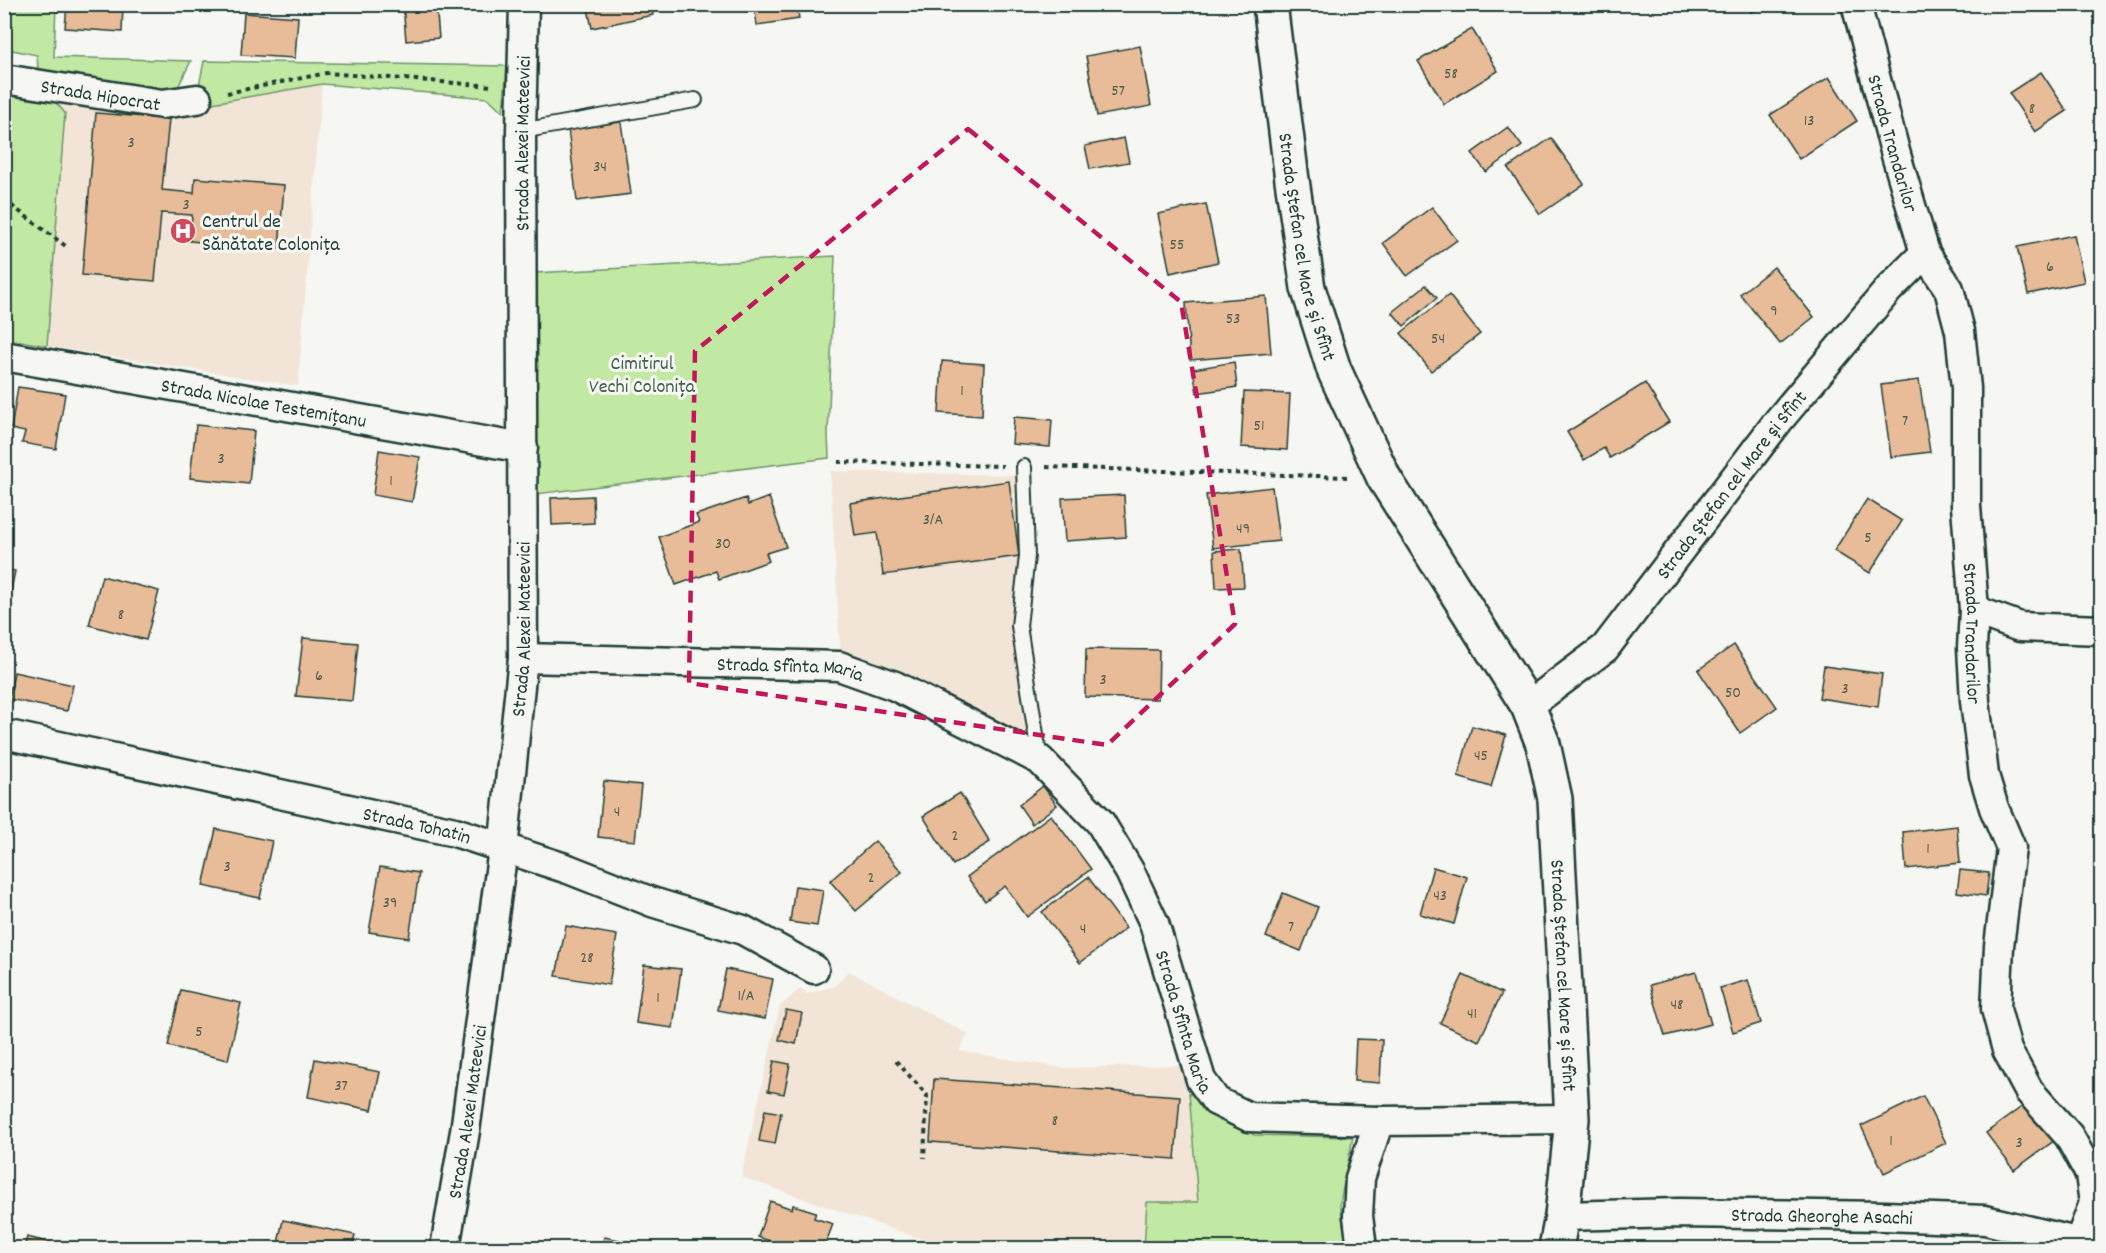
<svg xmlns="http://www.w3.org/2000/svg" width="2106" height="1253" font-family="Dekko,sans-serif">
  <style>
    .built { fill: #f2e5d7 }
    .green { fill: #c1e9a4; stroke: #70936c; stroke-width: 1.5 }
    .building { fill: #e8bc98; stroke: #1f3d34; stroke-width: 1.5 }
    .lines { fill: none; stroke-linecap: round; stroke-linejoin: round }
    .lane-casing { stroke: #1f3d34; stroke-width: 18 }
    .street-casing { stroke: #1f3d34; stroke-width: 33 }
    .secondary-casing { stroke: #1f3d34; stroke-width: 38 }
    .path { stroke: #1f3d34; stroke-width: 4; stroke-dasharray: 4.5 4.5; stroke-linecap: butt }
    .lane { stroke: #f6f6f2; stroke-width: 14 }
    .street { stroke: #f6f6f2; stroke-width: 28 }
    .secondary { stroke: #f6f6f2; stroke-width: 33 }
    .marked { fill: none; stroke: #c2185b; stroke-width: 4.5; stroke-dasharray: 12 8; stroke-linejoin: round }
    .labels { text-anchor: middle; stroke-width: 6; stroke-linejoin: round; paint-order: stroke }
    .number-label { font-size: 16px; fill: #515d4d }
    .street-label { font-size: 20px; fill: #1f3d34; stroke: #f6f6f2 }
    .poi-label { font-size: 20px; fill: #1f3d34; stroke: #f6f6f2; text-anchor: start }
    .park-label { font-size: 20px; fill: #3f5f4a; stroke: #f6f6f2 }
  </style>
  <rect width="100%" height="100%" fill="#f6f6f2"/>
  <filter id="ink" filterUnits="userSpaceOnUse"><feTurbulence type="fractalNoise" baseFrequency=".0167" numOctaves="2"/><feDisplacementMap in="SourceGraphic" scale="12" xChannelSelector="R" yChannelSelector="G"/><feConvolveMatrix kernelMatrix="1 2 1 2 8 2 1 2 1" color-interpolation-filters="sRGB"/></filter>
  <g filter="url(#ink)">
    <!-- built -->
    <g class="built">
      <path d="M322 84 298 386 47 346 65 113 52 98 186 117 195 106Z"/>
      <path d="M830 471 1018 475 1023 558 1012 629 1028 740 840 648Z"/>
      <path d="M849 971 968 1034 959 1051 1063 1068 1185 1065 1198 1202H1147L1144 1248H935L924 1240 741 1177 780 1006 801 988 807 994 835 986Z"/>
    </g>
    <!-- green -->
    <g class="green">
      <path d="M5 4 56 5 54 57 191 61 178 87 166 95 41 74 38 69 37 55 12 50 11 59 5 66Z"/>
      <path d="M204 61 507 66 503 112 488 98 322 84 195 106Z"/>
      <path d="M4 91 52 98 65 113 47 346 5 338Z"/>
      <path d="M835 256 828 434 829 458 536 494 535 273Z"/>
      <path d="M1189 1093 1254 1135 1353 1137 1340 1203 1347 1248H1144L1147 1202H1198Z"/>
    </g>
    <!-- building -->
    <g class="building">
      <path d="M67 4H123L122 32 65 28Z"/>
      <path d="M403 4H436L439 38 406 41Z"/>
      <path d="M587 4H651L653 15 592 28Z"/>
      <path d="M754 4H797L799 19 757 25Z"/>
      <rect x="922" y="4" width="33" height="7"/>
      <path d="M1748 4H1773L1751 12Z"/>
      <path d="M244 13 298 17 295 58 241 55Z"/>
      <path d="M1472 29 1498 71 1444 104 1418 61Z"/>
      <path d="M1140 46 1151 106 1097 116 1086 56Z"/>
      <path d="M2041 72 2067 111 2035 132 2009 93Z"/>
      <path d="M1829 77 1857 121 1799 159 1770 115Z"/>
      <path d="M96 113 169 119 162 190 194 193 195 178 284 185 279 248 190 241 192 215 161 213 155 281 82 275Z"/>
      <path d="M621 122 631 194 577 201 568 129Z"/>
      <path d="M1508 127 1522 146 1486 172 1472 153Z"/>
      <path d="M1124 138 1129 162 1090 169 1085 146Z"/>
      <path d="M1551 138 1584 184 1540 214 1508 168Z"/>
      <path d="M1206 204 1218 262 1170 273 1158 214Z"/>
      <path d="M1432 207 1457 240 1407 276 1383 243Z"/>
      <path d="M2074 235 2084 282 2028 294 2017 247Z"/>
      <path d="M1774 267 1814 317 1780 344 1740 294Z"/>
      <path d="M1426 285 1437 298 1404 326 1392 312Z"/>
      <path d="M1449 295 1480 334 1431 371 1401 333Z"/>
      <path d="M1266 296 1271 353 1190 360 1186 303Z"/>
      <path d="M942 361 984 364 982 416 939 413Z"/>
      <path d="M1234 362 1237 387 1197 393 1193 369Z"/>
      <path d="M1919 380 1930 452 1891 457 1881 385Z"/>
      <path d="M1645 383 1669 422 1610 458 1604 448 1584 460 1567 432Z"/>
      <path d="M18 387 65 394 56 449 22 443 25 432 11 429Z"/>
      <path d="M1244 392 1290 394 1287 450 1241 447Z"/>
      <path d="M1014 417 1052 420 1050 447 1012 444Z"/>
      <path d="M196 425 254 431 249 484 190 478Z"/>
      <path d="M379 450 420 457 412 502 373 495Z"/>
      <path d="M1009 481 1019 556 883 575 877 533 855 536 850 503Z"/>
      <path d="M1272 487 1279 541 1213 548 1206 495Z"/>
      <path d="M1124 495 1126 537 1065 541 1062 498Z"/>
      <path d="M593 496 594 523 552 525 551 498Z"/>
      <path d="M769 497 786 547 766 553 769 561 719 579 716 571 676 585 659 537 699 522 696 515 746 498 748 505Z"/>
      <path d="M1867 499 1902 521 1870 573 1834 551Z"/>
      <path d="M1241 549 1244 587 1216 588 1214 551Z"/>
      <path d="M4 569 15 571 4 624Z"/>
      <path d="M102 576 159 591 146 640 89 625Z"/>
      <path d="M303 638 358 643 352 701 296 696Z"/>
      <path d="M1734 645 1777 707 1740 733 1698 670Z"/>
      <path d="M1086 649 1159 650 1158 699 1085 697Z"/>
      <path d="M1824 666 1882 674 1878 707 1819 698Z"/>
      <path d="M14 672 73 685 67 711 9 699Z"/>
      <path d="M1472 726 1506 735 1491 787 1458 777Z"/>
      <path d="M604 781 641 785 635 841 598 837Z"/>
      <path d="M1043 786 1057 805 1032 824 1019 805Z"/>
      <path d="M960 793 990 842 953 865 923 816Z"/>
      <path d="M1051 815 1091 869 1027 917 1005 886 985 901 967 877Z"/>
      <path d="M1957 826 1960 863 1906 869 1903 832Z"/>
      <path d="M216 829 272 841 260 898 203 886Z"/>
      <path d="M875 841 902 872 856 911 830 881Z"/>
      <path d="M380 867 419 873 409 938 369 932Z"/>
      <path d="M1433 867 1467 877 1454 924 1420 914Z"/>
      <path d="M1960 870 1989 873 1986 896 1957 892Z"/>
      <path d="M1088 877 1126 928 1080 963 1042 912Z"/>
      <path d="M795 886 823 890 817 926 790 922Z"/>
      <path d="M1283 893 1318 907 1301 951 1266 937Z"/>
      <path d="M566 926 617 935 609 985 556 976Z"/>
      <path d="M644 965 681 969 673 1028 636 1023Z"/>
      <path d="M726 969 773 979 765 1019 718 1010Z"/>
      <path d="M1696 972 1711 1024 1665 1036 1650 985Z"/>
      <path d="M1463 975 1502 993 1479 1041 1440 1023Z"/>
      <path d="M1748 980 1761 1023 1733 1032 1720 988Z"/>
      <path d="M181 990 241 1003 228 1060 168 1046Z"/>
      <path d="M786 1010 802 1013 796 1044 779 1040Z"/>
      <path d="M1356 1039 1382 1040 1380 1083 1354 1081Z"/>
      <path d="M315 1059 380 1072 372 1110 308 1097Z"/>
      <path d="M774 1061 790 1064 784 1094 768 1091Z"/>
      <path d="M934 1079 1180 1096 1175 1159 930 1142Z"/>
      <path d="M1923 1096 1946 1143 1884 1173 1861 1126Z"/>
      <path d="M2027 1103 2055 1140 2014 1170 1986 1133Z"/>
      <path d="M765 1110 781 1113 775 1144 759 1141Z"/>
      <path d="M770 1201 792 1209 793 1205 816 1212 814 1218 833 1224 824 1248H768L770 1241 758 1237Z"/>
      <path d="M283 1220 355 1235 352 1248H277Z"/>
      <path d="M27 1237 73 1248H24Z"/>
      <path d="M604 1237 646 1245V1248H601Z"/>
    </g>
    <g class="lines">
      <!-- lane casing -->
      <g class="lane-casing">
        <g id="lane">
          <path d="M521 131 695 100"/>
          <path d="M1024 467 1027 556 1019 626 1040 760"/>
        </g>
      </g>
      <!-- street casing -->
      <g class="street-casing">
        <g id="street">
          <path id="s1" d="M1856 4 1896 155 1925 253 1949 289 1960 331 1966 388V506L1974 610 1972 648 1975 701 1984 775 1994 808 2011 848 1999 946 1996 1009 2007 1050 2029 1091 2069 1136 2090 1174 2094 1203 2079 1243"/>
          <path id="s2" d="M4 79 162 104 197 99"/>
          <path id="s3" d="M4 356 523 448"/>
          <path d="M1974 610 2020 627 2102 630"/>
          <path id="s4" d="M523 658 839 666 895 686 1040 760 1100 822 1130 872 1154 923 1201 1080 1216 1101 1249 1117 1379 1121 1572 1119"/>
          <path id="s5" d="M1528 706 1605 648 1779 420 1889 289 1925 253"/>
          <path id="s6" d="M4 734 455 832 568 869 652 902 743 930 814 969"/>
          <path id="s7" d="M1562 1216 1679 1213 1885 1216 1985 1220 2102 1248"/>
          <path id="s8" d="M445 1248 465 1131 503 849 523 658 521 131 524 4"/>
          <path d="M1362 1248 1358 1216 1360 1178 1379 1121"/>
        </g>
      </g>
      <!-- secondary casing -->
      <g class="secondary-casing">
        <g id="secondary">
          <path id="s9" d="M1270 4 1292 180 1308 288 1334 370 1384 478 1528 706 1543 744 1555 799 1572 1119 1562 1216 1556 1248"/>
        </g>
      </g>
      <!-- path -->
      <g class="path">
        <path d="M227 93 327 73 493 86"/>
        <path d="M4 200 67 247"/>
        <path d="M838 462 1003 466"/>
        <path d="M1046 467 1347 477"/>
        <path d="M896 1061 927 1095 924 1158"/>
      </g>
      <!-- lane -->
      <use href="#lane" class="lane"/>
      <!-- street -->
      <use href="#street" class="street"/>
      <!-- secondary -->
      <use href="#secondary" class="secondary"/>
    </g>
  </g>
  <!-- marked area -->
  <path class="marked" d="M968 129 1181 302 1235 624 1107 745 689 683 695 351Z"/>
  <!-- icons -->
  <defs>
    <g id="hospital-disc" transform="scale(1.35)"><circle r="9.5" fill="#d1495b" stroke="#f6f6f2"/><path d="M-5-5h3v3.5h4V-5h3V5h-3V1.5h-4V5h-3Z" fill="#fff"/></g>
  </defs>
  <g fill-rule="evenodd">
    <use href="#hospital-disc" x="183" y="231"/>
  </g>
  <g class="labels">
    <!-- number labels -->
    <g class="number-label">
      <text x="1451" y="78">58</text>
      <text x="1118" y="95">57</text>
      <text x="2032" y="113">8</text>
      <text x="1809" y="125">13</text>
      <text x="131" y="147">3</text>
      <text x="600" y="171">34</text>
      <text x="186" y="209">3</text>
      <text x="1177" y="249">55</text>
      <text x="2050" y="271">6</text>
      <text x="1774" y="315">9</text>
      <text x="1233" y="323">53</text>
      <text x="1438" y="343">54</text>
      <text x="962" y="395">1</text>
      <text x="1905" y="425">7</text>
      <text x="1259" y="430">51</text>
      <text x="221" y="463">3</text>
      <text x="391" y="485">1</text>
      <text x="933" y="524">3/A</text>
      <text x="1243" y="533">49</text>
      <text x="1868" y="542">5</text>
      <text x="723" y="548">30</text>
      <text x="121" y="619">8</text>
      <text x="319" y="680">6</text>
      <text x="1103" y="684">3</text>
      <text x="1845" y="693">3</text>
      <text x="1733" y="697">50</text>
      <text x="1481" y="760">45</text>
      <text x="617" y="816">4</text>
      <text x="955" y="840">2</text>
      <text x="1928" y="853">1</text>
      <text x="227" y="871">3</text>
      <text x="871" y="882">2</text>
      <text x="1440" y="900">43</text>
      <text x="390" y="907">39</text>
      <text x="1291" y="931">7</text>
      <text x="1083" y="933">4</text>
      <text x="587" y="962">28</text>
      <text x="746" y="1000">1/A</text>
      <text x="658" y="1002">1</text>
      <text x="1677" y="1009">48</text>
      <text x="1472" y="1018">41</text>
      <text x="199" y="1036">5</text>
      <text x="341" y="1090">37</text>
      <text x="1055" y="1125">8</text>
      <text x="1891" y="1145">1</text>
      <text x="2019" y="1147">3</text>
    </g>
    <!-- street labels -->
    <g class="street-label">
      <text dy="7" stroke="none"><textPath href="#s2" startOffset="98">Strada Hipocrat</textPath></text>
      <text dy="7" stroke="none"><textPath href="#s1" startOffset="144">Strada Trandarilor</textPath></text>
      <text dy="7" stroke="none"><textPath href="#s8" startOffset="1110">Strada Alexei Mateevici</textPath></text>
      <text dy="7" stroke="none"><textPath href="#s9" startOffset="246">Strada Ștefan cel Mare și Sfînt</textPath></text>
      <text dy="7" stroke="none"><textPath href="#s3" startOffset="264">Strada Nicolae Testemițanu</textPath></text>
      <text dy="7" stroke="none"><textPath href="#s5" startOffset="303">Strada Ștefan cel Mare și Sfînt</textPath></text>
      <text dy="7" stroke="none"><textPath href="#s8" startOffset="624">Strada Alexei Mateevici</textPath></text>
      <text dy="7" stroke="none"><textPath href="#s1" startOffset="648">Strada Trandarilor</textPath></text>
      <text dy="7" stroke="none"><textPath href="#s4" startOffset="268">Strada Sfînta Maria</textPath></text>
      <text dy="7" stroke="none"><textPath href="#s6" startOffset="423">Strada Tohatin</textPath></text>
      <text dy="7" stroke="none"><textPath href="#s9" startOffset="1035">Strada Ștefan cel Mare și Sfînt</textPath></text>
      <text dy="7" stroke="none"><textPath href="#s4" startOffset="842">Strada Sfînta Maria</textPath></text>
      <text dy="7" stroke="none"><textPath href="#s8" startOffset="138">Strada Alexei Mateevici</textPath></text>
      <text dy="7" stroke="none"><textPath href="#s7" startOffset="260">Strada Gheorghe Asachi</textPath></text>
    </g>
    <!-- poi labels -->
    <g class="poi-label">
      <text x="202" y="227">Centrul de<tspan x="202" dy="23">Sănătate Colonița</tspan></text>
    </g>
    <!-- park labels -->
    <g class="park-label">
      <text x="642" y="369">Cimitirul<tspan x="642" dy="23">Vechi Colonița</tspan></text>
    </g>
  </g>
  <!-- margin -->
  <rect width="2106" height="1253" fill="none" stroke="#f6f6f2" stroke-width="24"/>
  <rect x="12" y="12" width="2082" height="1229" fill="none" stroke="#1f3d34" stroke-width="2" filter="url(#ink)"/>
</svg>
